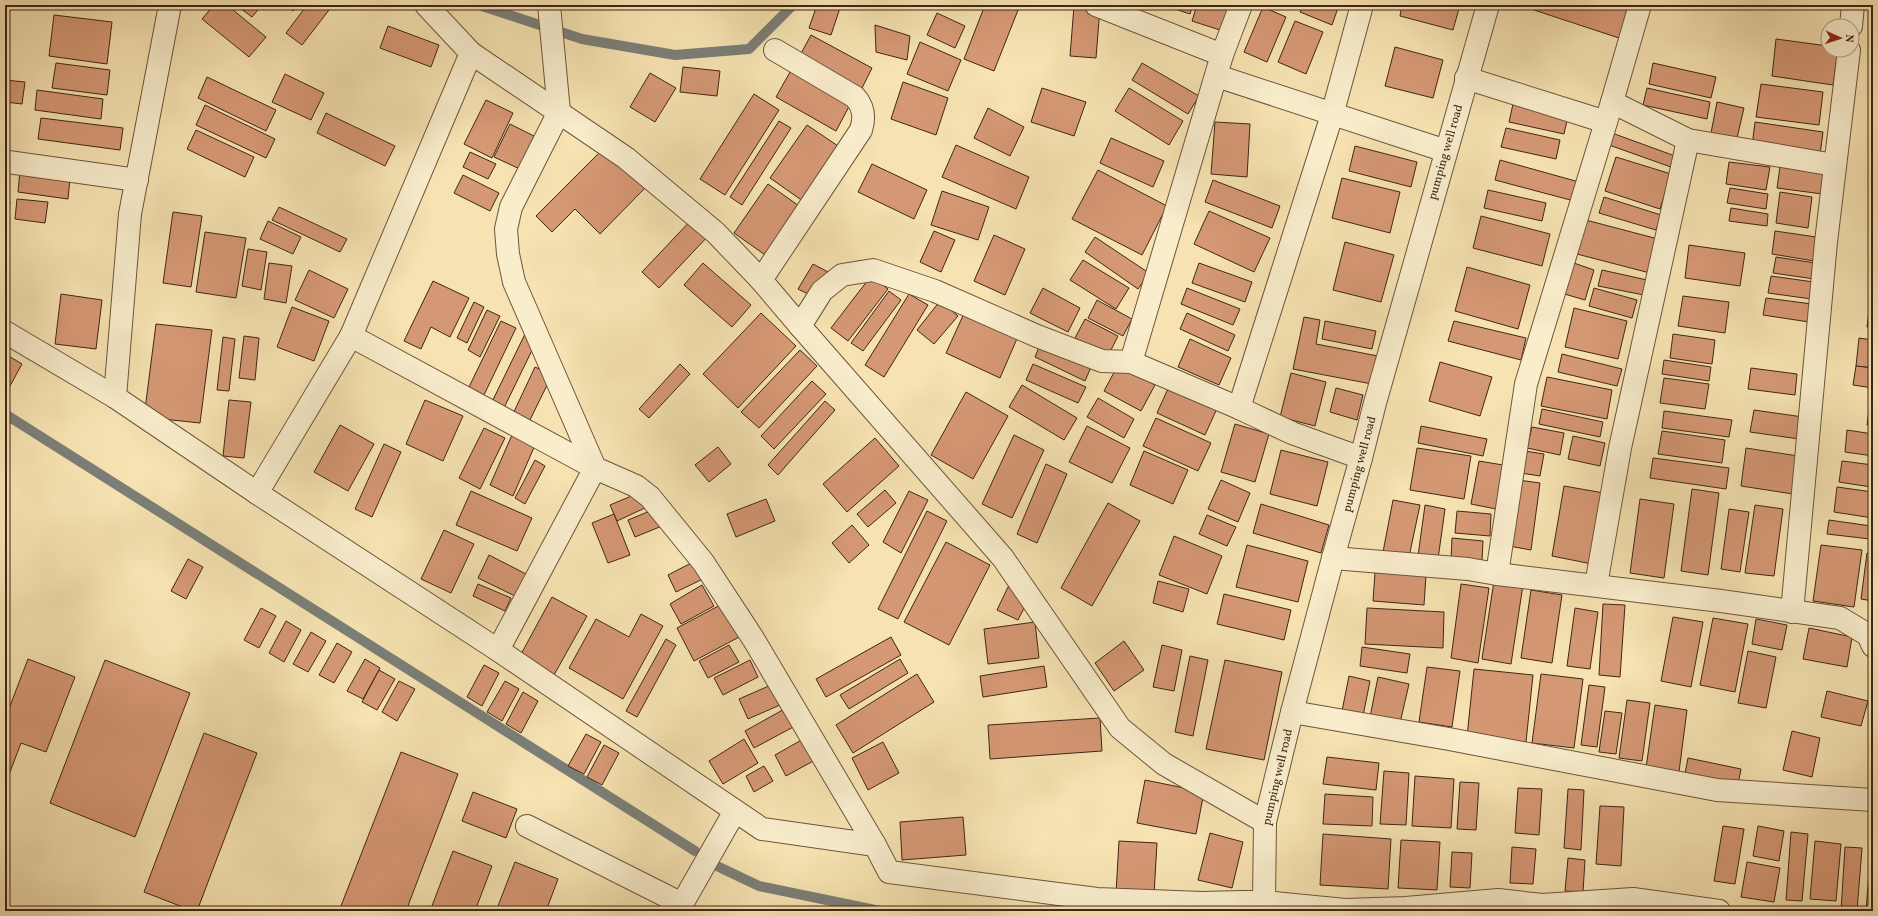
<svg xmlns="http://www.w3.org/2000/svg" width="1878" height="916" font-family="Vollkorn,serif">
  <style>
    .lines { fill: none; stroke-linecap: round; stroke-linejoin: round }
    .stream { stroke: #7b7f78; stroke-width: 10 }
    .building { fill: #d59874; stroke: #402518 }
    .minor-casing { stroke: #6e543e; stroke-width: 24 }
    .minor { stroke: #f9edcc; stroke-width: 22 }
    .labels { text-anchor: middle; stroke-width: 3; stroke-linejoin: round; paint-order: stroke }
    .street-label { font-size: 12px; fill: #402518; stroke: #f9edcc }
  </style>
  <rect width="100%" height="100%" fill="#f6e3b1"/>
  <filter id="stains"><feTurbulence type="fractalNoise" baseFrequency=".005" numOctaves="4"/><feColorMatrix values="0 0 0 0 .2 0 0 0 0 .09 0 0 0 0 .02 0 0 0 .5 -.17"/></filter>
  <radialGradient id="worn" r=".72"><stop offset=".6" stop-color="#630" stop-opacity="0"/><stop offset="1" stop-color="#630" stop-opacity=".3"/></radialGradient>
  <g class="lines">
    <!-- stream -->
    <g class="stream">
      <path d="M479 5 582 39 675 55 749 49 793 5"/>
      <path d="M5 414 695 851"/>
      <path d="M719 867 759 886 880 911"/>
    </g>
  </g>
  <!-- building -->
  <g class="building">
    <path d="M68 5H85V7Z"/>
    <path d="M214 5H227L266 37 249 57 202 19Z"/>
    <path d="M236 5H262L252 17Z"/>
    <path d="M286 5H297L293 11Z"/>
    <path d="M307 5H322L329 10 302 45 286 33Z"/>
    <path d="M817 5H841L831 35 809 28Z"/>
    <path d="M985 5H1020L994 71 964 59Z"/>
    <path d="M1163 5H1193L1190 14Z"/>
    <path d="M1197 5H1231L1223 31 1192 21Z"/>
    <path d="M1303 5H1339L1332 25 1300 12Z"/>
    <path d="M1402 5H1460L1453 30 1400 16Z"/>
    <path d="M1535 5H1632L1622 39 1534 10Z"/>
    <path d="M1868 5H1873V8H1867Z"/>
    <path d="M1074 6 1100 8 1096 58 1070 56Z"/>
    <path d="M1263 7 1286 17 1267 62 1244 52Z"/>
    <path d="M937 13 965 26 955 48 927 35Z"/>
    <path d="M54 15 112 22 107 64 49 56Z"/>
    <path d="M1295 21 1323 32 1306 74 1278 62Z"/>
    <path d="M875 25 910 36 907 60 876 52Z"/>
    <path d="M388 26 439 45 431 67 380 48Z"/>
    <path d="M811 35 872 68 860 92 798 59Z"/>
    <path d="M1873 38V56H1870Z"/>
    <path d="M1776 39 1828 46V50H1838L1833 85 1772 76Z"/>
    <path d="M920 42 961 60 948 91 907 74Z"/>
    <path d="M1395 47 1443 60 1433 98 1385 86Z"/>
    <path d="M56 63 110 70 107 95 52 88Z"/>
    <path d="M1142 63 1199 96 1188 114 1132 80Z"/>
    <path d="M1653 63 1716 77 1711 98 1649 84Z"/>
    <path d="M794 65 853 99 836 131 776 97Z"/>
    <path d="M683 67 720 71 717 96 680 92Z"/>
    <path d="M650 73 676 88 655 122 630 107Z"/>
    <path d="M285 74 324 93 311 120 272 102Z"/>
    <path d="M207 77 276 110 266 131 198 98Z"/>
    <path d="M5 80 25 82 22 104 5 102Z"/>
    <path d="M903 82 948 98 936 135 891 119Z"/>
    <path d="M1761 84 1823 92 1819 125 1756 117Z"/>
    <path d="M1042 88 1086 102 1074 136 1031 122Z"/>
    <path d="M1129 88 1183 121 1169 145 1115 111Z"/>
    <path d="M1647 88 1710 102 1707 119 1643 105Z"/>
    <path d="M37 90 103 99 101 119 35 110Z"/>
    <path d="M754 94 779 110 725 195 700 179Z"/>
    <path d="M486 100 513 113 492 158 464 144Z"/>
    <path d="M1717 102 1744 108 1737 138 1711 133Z"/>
    <path d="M1513 104 1568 116 1564 134 1509 122Z"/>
    <path d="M205 105 275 139 266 158 196 125Z"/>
    <path d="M988 108 1024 127 1010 156 974 138Z"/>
    <path d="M326 113 395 146 385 166 317 133Z"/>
    <path d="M41 118 123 128 120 150 38 139Z"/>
    <path d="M779 121 791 128 742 205 730 197Z"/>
    <path d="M1215 122 1250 124 1247 177 1211 174Z"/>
    <path d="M1755 122 1823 132 1820 155 1752 146Z"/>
    <path d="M510 124 538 138 522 170 494 157Z"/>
    <path d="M807 125 844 150 807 204 770 178Z"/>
    <path d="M1506 128 1560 140 1556 159 1501 147Z"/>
    <path d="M196 130 254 157 245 177 187 149Z"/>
    <path d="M1612 133 1675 156 1671 167 1609 145Z"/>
    <path d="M1111 138 1164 161 1153 187 1100 163Z"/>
    <path d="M956 145 1029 177 1016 209 942 177Z"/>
    <path d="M606 146 646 187 600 234 575 209 552 232 536 216Z"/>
    <path d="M1355 146 1417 162 1411 187 1349 171Z"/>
    <path d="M470 152 496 164 488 179 463 167Z"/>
    <path d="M1616 157 1671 174 1660 209 1605 191Z"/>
    <path d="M1500 160 1579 182 1574 201 1495 180Z"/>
    <path d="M1729 162 1770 167 1766 190 1726 184Z"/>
    <path d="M872 164 927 190 914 219 858 192Z"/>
    <path d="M1780 167 1833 175 1830 195 1777 188Z"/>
    <path d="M1098 170 1167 206 1142 255 1072 219Z"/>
    <path d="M20 171 70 178 68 199 18 192Z"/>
    <path d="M463 175 499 193 490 211 454 193Z"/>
    <path d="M1342 178 1400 192 1390 233 1332 218Z"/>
    <path d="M1213 180 1280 206 1272 228 1205 202Z"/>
    <path d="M768 184 802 208 768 257 734 233Z"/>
    <path d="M1730 188 1768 194 1766 209 1727 203Z"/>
    <path d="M1488 190 1546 203 1542 221 1484 208Z"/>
    <path d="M942 191 989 207 978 240 931 225Z"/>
    <path d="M1780 192 1812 197 1808 228 1776 223Z"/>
    <path d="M1604 197 1661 215 1656 230 1599 213Z"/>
    <path d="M17 199 48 202 45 223 15 219Z"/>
    <path d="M5 202H10L6 232H5Z"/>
    <path d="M279 207 347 239 340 252 272 220Z"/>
    <path d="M1731 208 1768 214 1767 226 1729 221Z"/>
    <path d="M1209 211 1270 238 1254 272 1194 244Z"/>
    <path d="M173 212 202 216 191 287 163 283Z"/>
    <path d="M1481 216 1550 234 1542 266 1473 248Z"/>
    <path d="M694 217 711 233 659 288 642 272Z"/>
    <path d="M1582 219 1658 239 1650 273 1573 253Z"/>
    <path d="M268 221 301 237 293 254 260 239Z"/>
    <path d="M934 231 955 240 941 272 920 262Z"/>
    <path d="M1775 231 1823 238 1820 262 1772 254Z"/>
    <path d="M205 232 246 238 236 298 196 292Z"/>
    <path d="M994 235 1025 249 1005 295 974 281Z"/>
    <path d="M1095 237 1149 273 1138 289 1085 252Z"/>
    <path d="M1345 242 1394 255 1381 302 1333 290Z"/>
    <path d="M1689 245 1745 253 1740 286 1685 278Z"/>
    <path d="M248 249 267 252 261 290 242 286Z"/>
    <path d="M1776 257 1822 264 1821 280 1773 273Z"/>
    <path d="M1083 260 1129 288 1116 309 1070 280Z"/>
    <path d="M1571 262 1594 270 1585 300 1561 293Z"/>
    <path d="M269 263 292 266 286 303 264 299Z"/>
    <path d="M703 263 751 305 732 327 684 285Z"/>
    <path d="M1199 263 1252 282 1245 302 1192 283Z"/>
    <path d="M813 264 828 272 814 297 798 289Z"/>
    <path d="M1467 267 1530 285 1518 329 1455 311Z"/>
    <path d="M309 270 348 289 334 318 295 300Z"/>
    <path d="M1602 270 1647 280 1644 295 1598 286Z"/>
    <path d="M871 276 888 289 848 341 831 328Z"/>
    <path d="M1771 276 1821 283 1819 300 1768 293Z"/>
    <path d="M433 281 469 298 450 337 431 327 421 349 404 341Z"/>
    <path d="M1043 288 1080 308 1068 332 1030 313Z"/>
    <path d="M1187 288 1240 309 1233 325 1181 304Z"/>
    <path d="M1594 288 1637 300 1632 318 1589 306Z"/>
    <path d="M889 291 901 300 863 351 851 343Z"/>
    <path d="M61 294 102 300 96 349 55 344Z"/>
    <path d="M909 294 928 305 884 377 865 365Z"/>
    <path d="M1683 296 1729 302 1725 333 1678 326Z"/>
    <path d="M1766 298 1812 304 1809 322 1763 315Z"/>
    <path d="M1097 300 1132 319 1123 336 1088 318Z"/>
    <path d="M940 301 958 316 934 344 917 330Z"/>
    <path d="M474 302 484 307 467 343 457 338Z"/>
    <path d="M1870 302H1873V328L1867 327Z"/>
    <path d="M292 307 329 321 314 361 277 347Z"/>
    <path d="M1574 308 1627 321 1618 359 1565 347Z"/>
    <path d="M966 309 1019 334 1000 378 946 353Z"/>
    <path d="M487 310 500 316 480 357 468 350Z"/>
    <path d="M761 313 796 346 738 408 703 374Z"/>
    <path d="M1187 313 1235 335 1228 351 1180 329Z"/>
    <path d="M1304 317 1320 320 1316 344 1378 356 1372 384 1293 369Z"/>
    <path d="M1085 319 1118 336 1108 356 1075 338Z"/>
    <path d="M501 321 516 328 484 395 469 387Z"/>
    <path d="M1325 321 1376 331 1372 349 1322 339Z"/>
    <path d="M1454 321 1526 338 1521 360 1448 341Z"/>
    <path d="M156 324 212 330 200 423 144 417Z"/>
    <path d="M525 334 537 340 501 414 489 408Z"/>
    <path d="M1673 334 1715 340 1712 364 1670 358Z"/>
    <path d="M244 336 259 338 255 380 239 378Z"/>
    <path d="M223 337 235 339 229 391 217 390Z"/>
    <path d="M1859 338 1873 340V368L1856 366Z"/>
    <path d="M1190 339 1231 358 1219 385 1178 367Z"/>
    <path d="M1041 342 1092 365 1085 381 1035 357Z"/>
    <path d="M800 350 817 366 759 428 741 412Z"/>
    <path d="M1562 354 1622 369 1617 386 1558 372Z"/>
    <path d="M7 355 22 364 5 395V359Z"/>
    <path d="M1664 360 1711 367 1709 381 1662 374Z"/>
    <path d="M1440 362 1492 377 1480 416 1429 401Z"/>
    <path d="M680 364 690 374 649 418 639 409Z"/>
    <path d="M1033 364 1086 387 1078 403 1026 380Z"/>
    <path d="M1118 365 1155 385 1141 411 1104 391Z"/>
    <path d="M1856 366 1873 368V388L1853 385Z"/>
    <path d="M535 367 552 375 527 426 511 418Z"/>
    <path d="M1751 368 1797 374 1795 395 1748 389Z"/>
    <path d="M1291 373 1326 382 1315 426 1280 417Z"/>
    <path d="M1547 377 1612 390 1607 419 1541 406Z"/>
    <path d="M1664 378 1709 384 1705 409 1660 403Z"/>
    <path d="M812 381 826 394 774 449 761 436Z"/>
    <path d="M1171 382 1219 404 1205 435 1157 413Z"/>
    <path d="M1022 385 1077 418 1064 440 1009 407Z"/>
    <path d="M1336 388 1363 395 1357 420 1330 412Z"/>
    <path d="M966 392 1008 416 973 479 931 455Z"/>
    <path d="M1871 395H1873V425H1867Z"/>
    <path d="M1098 398 1134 419 1124 438 1087 417Z"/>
    <path d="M229 400 251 402 244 458 223 456Z"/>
    <path d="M425 400 463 416 443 461 406 444Z"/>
    <path d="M825 401 835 410 778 475 768 465Z"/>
    <path d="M1542 409 1603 422 1600 437 1539 424Z"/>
    <path d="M1754 410 1803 417 1799 439 1750 432Z"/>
    <path d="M1664 411 1732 420 1729 437 1662 428Z"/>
    <path d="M1156 418 1211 443 1198 471 1143 446Z"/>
    <path d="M1235 424 1269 434 1255 482 1221 472Z"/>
    <path d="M340 425 374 444 348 491 314 472Z"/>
    <path d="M1087 426 1130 448 1112 483 1069 462Z"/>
    <path d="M1421 426 1487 439 1483 456 1418 443Z"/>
    <path d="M1532 427 1564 433 1560 455 1527 448Z"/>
    <path d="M484 428 505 438 480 489 459 478Z"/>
    <path d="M1847 430 1873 434V456L1845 452Z"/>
    <path d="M1662 431 1725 440 1722 463 1658 454Z"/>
    <path d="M512 435 535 445 513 496 490 485Z"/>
    <path d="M1014 435 1044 450 1012 518 982 504Z"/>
    <path d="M1573 436 1605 443 1600 466 1568 459Z"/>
    <path d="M875 438 899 466 847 512 823 484Z"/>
    <path d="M384 444 401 452 372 517 355 509Z"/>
    <path d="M718 447 731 464 709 482 695 465Z"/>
    <path d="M1417 448 1471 456 1464 499 1410 490Z"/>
    <path d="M1746 448 1798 456 1793 494 1741 486Z"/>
    <path d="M1281 450 1328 462 1317 506 1270 494Z"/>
    <path d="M1144 451 1188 470 1173 504 1130 485Z"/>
    <path d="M1525 451 1544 454 1540 476 1521 473Z"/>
    <path d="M1653 458 1729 468 1726 489 1650 478Z"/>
    <path d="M535 460 545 466 525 504 515 498Z"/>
    <path d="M1479 461 1503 465 1496 509 1471 504Z"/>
    <path d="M1842 461 1873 465 1871 487 1839 482Z"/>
    <path d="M1046 464 1067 474 1037 543 1017 534Z"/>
    <path d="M1221 480 1250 493 1238 522 1208 509Z"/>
    <path d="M1518 480 1540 483 1531 550 1509 546Z"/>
    <path d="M1564 486 1604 493 1592 564 1552 556Z"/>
    <path d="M1837 487 1873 492V518L1834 512Z"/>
    <path d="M1692 489 1719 493 1708 575 1681 571Z"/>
    <path d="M885 490 896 503 868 527 857 514Z"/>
    <path d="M471 491 532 518 517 551 456 525Z"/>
    <path d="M909 491 928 500 901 553 883 542Z"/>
    <path d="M641 492 647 507 617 521 610 505Z"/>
    <path d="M766 499 775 521 736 537 727 514Z"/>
    <path d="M1640 499 1674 504 1664 578 1630 573Z"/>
    <path d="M1393 500 1420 505 1409 557 1383 552Z"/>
    <path d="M1108 503 1140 521 1092 606 1061 588Z"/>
    <path d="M1261 504 1329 525 1321 553 1253 533Z"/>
    <path d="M1425 505 1445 509 1438 559 1418 556Z"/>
    <path d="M1755 505 1783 509 1774 576 1745 573Z"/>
    <path d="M655 509 662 526 635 537 628 520Z"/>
    <path d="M1729 509 1749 512 1740 572 1721 569Z"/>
    <path d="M927 511 947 521 898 619 878 609Z"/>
    <path d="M1457 511 1491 514 1490 536 1455 533Z"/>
    <path d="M614 514 630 555 608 563 592 523Z"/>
    <path d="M1207 515 1236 527 1227 546 1199 534Z"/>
    <path d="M1829 520 1871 526 1870 539 1827 534Z"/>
    <path d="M852 525 869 545 849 563 832 543Z"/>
    <path d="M444 530 474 544 451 593 421 579Z"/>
    <path d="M1174 536 1222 556 1207 594 1159 575Z"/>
    <path d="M1452 538 1483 541 1482 561 1451 559Z"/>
    <path d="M946 542 990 565 949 645 904 622Z"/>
    <path d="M1247 545 1308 561 1298 602 1236 587Z"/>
    <path d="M1821 545 1862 550 1854 607 1813 601Z"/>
    <path d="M1867 553 1873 554V601L1861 599Z"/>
    <path d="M489 555 526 574 515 596 478 578Z"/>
    <path d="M188 559 203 567 186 599 171 591Z"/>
    <path d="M699 559 707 577 676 592 668 575Z"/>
    <path d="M1375 572 1426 575 1424 605 1373 601Z"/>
    <path d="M1158 581 1189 589 1183 612 1153 603Z"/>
    <path d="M1494 581 1523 585 1511 664 1482 659Z"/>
    <path d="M478 584 511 598 505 611 473 596Z"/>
    <path d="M1461 584 1489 588 1478 663 1451 658Z"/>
    <path d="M702 585 714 606 681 624 670 604Z"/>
    <path d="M1008 587 1029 598 1018 620 997 610Z"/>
    <path d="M1531 590 1562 595 1552 663 1521 658Z"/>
    <path d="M1224 594 1291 610 1284 640 1217 624Z"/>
    <path d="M552 597 587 616 554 675 520 656Z"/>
    <path d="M724 603 741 636 694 661 677 628Z"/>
    <path d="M1603 604 1625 605 1620 677 1599 675Z"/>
    <path d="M261 608 276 616 259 648 244 640Z"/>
    <path d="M1367 608 1444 612 1443 648 1365 644Z"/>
    <path d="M1575 608 1598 612 1590 669 1567 666Z"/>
    <path d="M641 614 663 626 623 699 569 668 596 619 629 637Z"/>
    <path d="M1673 617 1703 622 1691 687 1661 681Z"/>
    <path d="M1713 618 1748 624 1735 692 1700 685Z"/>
    <path d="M1756 619 1787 625 1782 650 1752 644Z"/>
    <path d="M286 621 301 630 284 662 269 653Z"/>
    <path d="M1035 622 1039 658 988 664 984 629Z"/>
    <path d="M1809 628 1852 637 1847 667 1803 659Z"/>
    <path d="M311 632 326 641 308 672 293 664Z"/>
    <path d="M891 637 901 655 826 697 816 679Z"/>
    <path d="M666 639 676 645 637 717 626 711Z"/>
    <path d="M1124 641 1144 670 1114 691 1095 663Z"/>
    <path d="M337 643 352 652 334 683 319 675Z"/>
    <path d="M729 645 739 662 708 678 699 661Z"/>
    <path d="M1162 645 1182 650 1174 691 1153 687Z"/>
    <path d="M1362 647 1410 654 1407 673 1360 666Z"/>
    <path d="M1748 651 1776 657 1766 708 1738 703Z"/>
    <path d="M1190 656 1208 660 1193 736 1175 732Z"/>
    <path d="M28 659 75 677 46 752 21 743 5 785V719Z"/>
    <path d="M365 659 380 668 363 699 347 691Z"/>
    <path d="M900 659 908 673 849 709 840 695Z"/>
    <path d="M105 660 190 693 135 837 50 803Z"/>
    <path d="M750 660 758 677 723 695 714 678Z"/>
    <path d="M1225 660 1282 672 1264 760 1206 749Z"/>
    <path d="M484 665 499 673 482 706 467 697Z"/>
    <path d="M1044 666 1047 687 983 697 980 676Z"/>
    <path d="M1427 667 1460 671 1452 727 1419 722Z"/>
    <path d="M1474 669 1533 675 1526 742 1467 737Z"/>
    <path d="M379 670 395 679 377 710 362 702Z"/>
    <path d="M917 674 934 702 853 753 836 725Z"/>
    <path d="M1541 674 1583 679 1574 748 1532 743Z"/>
    <path d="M1349 676 1370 681 1363 716 1342 711Z"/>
    <path d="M1378 677 1409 684 1400 723 1370 717Z"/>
    <path d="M399 681 415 689 397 721 382 712Z"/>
    <path d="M505 681 519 689 502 721 487 712Z"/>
    <path d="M771 685 780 705 748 719 739 699Z"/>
    <path d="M1589 685 1605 687 1597 747 1581 745Z"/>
    <path d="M1827 691 1868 701 1861 726 1821 717Z"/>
    <path d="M523 692 538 701 521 733 506 724Z"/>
    <path d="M1627 700 1650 703 1642 761 1619 758Z"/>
    <path d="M1655 705 1687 710 1679 772 1646 768Z"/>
    <path d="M788 707 797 725 754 748 745 731Z"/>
    <path d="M1605 711 1622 713 1616 754 1599 752Z"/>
    <path d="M1100 718 1102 751 990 759 988 725Z"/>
    <path d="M1792 731 1820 738 1812 777 1783 770Z"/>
    <path d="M204 733 257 753 197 911H193L144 892Z"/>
    <path d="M586 734 601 742 584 774 568 766Z"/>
    <path d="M805 738 817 759 786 776 775 755Z"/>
    <path d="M744 739 758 763 723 784 709 761Z"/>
    <path d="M883 742 899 773 868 790 852 758Z"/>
    <path d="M604 745 619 753 602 785 587 777Z"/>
    <path d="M401 752 458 774 406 911H339Z"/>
    <path d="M1327 757 1379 763 1376 790 1323 784Z"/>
    <path d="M1688 758 1741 769 1737 789 1684 779Z"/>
    <path d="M764 766 773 781 754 792 746 776Z"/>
    <path d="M1384 771 1409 773 1406 825 1380 824Z"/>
    <path d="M1415 776 1454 779 1451 828 1412 826Z"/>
    <path d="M1145 780 1204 792 1196 834 1137 823Z"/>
    <path d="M1460 782 1479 783 1476 830 1457 829Z"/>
    <path d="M1518 788 1542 789 1539 835 1515 833Z"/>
    <path d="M1568 789 1584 790 1581 850 1564 848Z"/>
    <path d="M473 792 517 809 506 838 462 821Z"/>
    <path d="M1325 794 1373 797 1372 826 1323 824Z"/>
    <path d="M1600 806 1624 807 1621 866 1596 864Z"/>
    <path d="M963 817 966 855 902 860 900 822Z"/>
    <path d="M1723 826 1744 829 1735 884 1714 881Z"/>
    <path d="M1758 826 1784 831 1779 861 1753 856Z"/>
    <path d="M1791 832 1808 834 1802 901 1786 900Z"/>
    <path d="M1210 833 1243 842 1232 888 1198 880Z"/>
    <path d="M1323 834 1391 839 1388 889 1320 885Z"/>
    <path d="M1401 840 1440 842 1437 890 1398 888Z"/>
    <path d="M1119 841 1157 843 1154 895 1116 893Z"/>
    <path d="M1815 841 1841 844 1836 901 1810 899Z"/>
    <path d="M1871 846H1873V911H1866Z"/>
    <path d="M1512 847 1536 849 1533 884 1510 883Z"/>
    <path d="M1845 847 1862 848 1857 911H1841Z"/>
    <path d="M453 851 492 866 475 911H430Z"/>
    <path d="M1452 852 1472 853 1470 888 1450 887Z"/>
    <path d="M1568 858 1585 860 1583 892 1565 891Z"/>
    <path d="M515 862 558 879 546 911H496Z"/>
    <path d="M1747 862 1780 868 1774 902 1741 897Z"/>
  </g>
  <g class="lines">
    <!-- minor casing -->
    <g class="minor-casing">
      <g id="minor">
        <path d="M426 5 471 53"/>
        <path d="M549 5 559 112 511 207 506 229 508 254 514 282 595 468 636 486 650 497 703 562 754 640 875 845"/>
        <path d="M1096 5 1222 55"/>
        <path d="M1851 26 1853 5"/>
        <path d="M1217 76 1446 151"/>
        <path d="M1466 78 1606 122 1612 102 1688 140 1834 165"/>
        <path d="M1612 102 1640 5"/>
        <path d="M8 162 137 180"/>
        <path d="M761 280 861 130C865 117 864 107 855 97L775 50"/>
        <path d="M800 326 822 291 842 275 873 270 935 291 1037 336 1102 361 1131 362 1239 408 1292 433 1361 458"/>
        <path d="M5 332 115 397 257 493 498 650 762 829 875 845 889 872 1097 899 1202 903 1243 902"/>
        <path d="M1131 362 1222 55 1241 5"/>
        <path d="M115 397 130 214 170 5"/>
        <path d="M1239 408 1332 115 1362 5"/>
        <path d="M257 493 351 336"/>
        <path d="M1333 558 1468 569 1497 574 1721 601 1840 618 1868 635 1873 646"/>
        <path d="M1497 574 1526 384 1606 122"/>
        <path d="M1596 585 1620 448 1688 140"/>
        <path d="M1792 612 1826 242 1849 50"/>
        <path d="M498 650 595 468 351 336 471 53 626 158 716 233 761 280 800 326 1003 558 1120 728 1164 764 1265 822"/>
        <path d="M1292 712 1449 739 1717 790 1873 800"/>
        <path d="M527 826 682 904 735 811"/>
        <path d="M1264 902 1345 910 1406 908 1498 900 1542 905 1633 899 1719 911"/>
        <path d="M1246 911 1243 902H1264L1265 822 1292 712 1333 558 1361 458 1375 403 1488 5"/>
      </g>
    </g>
    <!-- minor -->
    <use href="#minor" class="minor"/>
  </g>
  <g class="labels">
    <!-- street labels -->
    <g class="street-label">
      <text transform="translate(1445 152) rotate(-74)" y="4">pumping well road</text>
      <text transform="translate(1359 464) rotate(-75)" y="4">pumping well road</text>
      <text transform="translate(1277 777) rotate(-77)" y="4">pumping well road</text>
    </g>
  </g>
  <!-- margin -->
  <rect width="1878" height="916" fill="none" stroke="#f6e3b1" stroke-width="20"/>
  <rect x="6" y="6" width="1866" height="904" fill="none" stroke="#402518" stroke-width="2"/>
  <rect x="10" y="10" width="1858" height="896" fill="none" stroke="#402518"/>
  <!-- north arrow -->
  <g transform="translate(1840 38) rotate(93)"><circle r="19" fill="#f9edcc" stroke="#af9d84"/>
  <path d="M0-3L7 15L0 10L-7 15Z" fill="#8f2418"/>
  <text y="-6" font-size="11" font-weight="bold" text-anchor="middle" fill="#402518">N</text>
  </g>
  <rect width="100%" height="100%" filter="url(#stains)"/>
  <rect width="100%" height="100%" fill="url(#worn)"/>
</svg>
